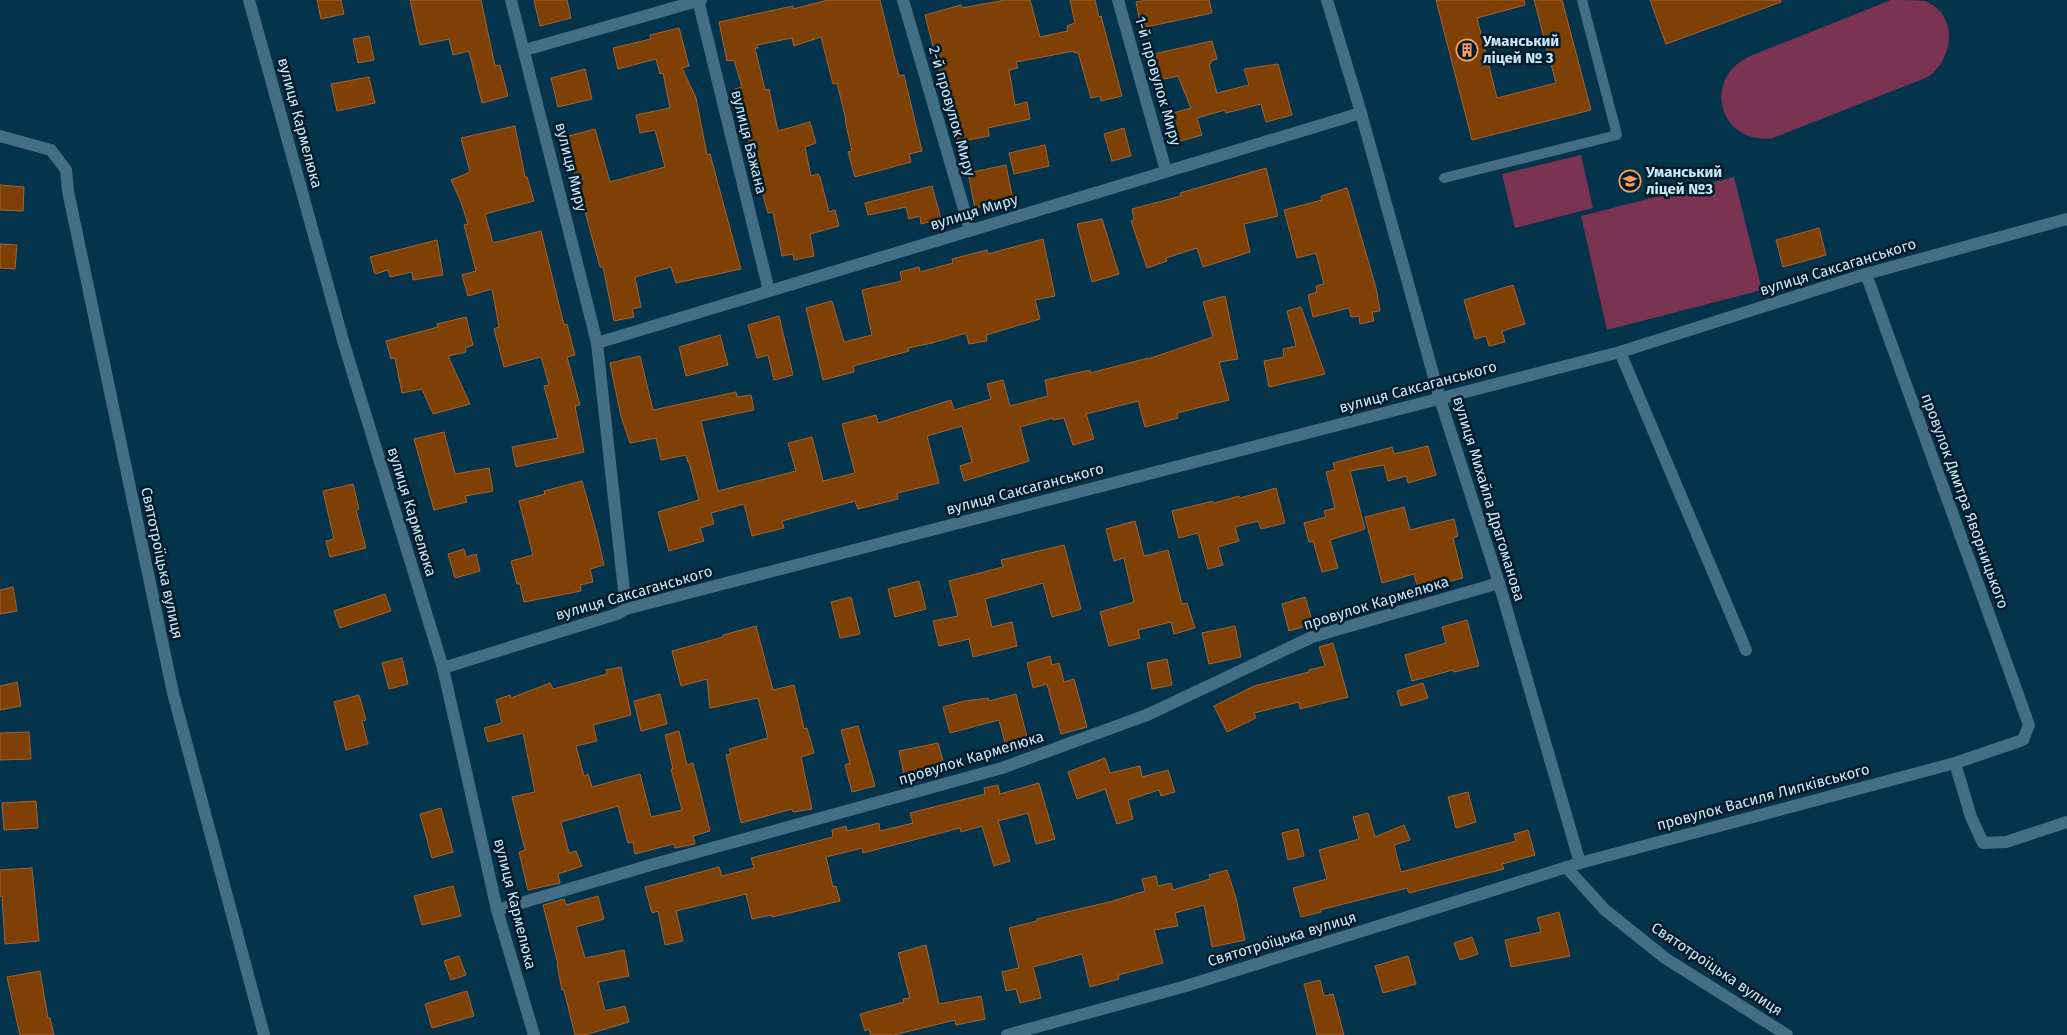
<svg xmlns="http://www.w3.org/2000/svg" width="2067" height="1035" font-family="'Fira Sans',sans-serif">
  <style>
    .green { fill: #7b3352 }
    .building { fill: #7e4004; stroke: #a56434 }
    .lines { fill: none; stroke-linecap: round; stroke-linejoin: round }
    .lane { stroke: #446e86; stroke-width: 10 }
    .street { stroke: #446e86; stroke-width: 12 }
    .labels { text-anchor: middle; stroke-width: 5; stroke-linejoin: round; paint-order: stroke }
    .poi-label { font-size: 15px; font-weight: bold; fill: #cae9fd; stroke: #011a28; text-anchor: start }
    .street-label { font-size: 15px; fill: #cae9fd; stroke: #011a28 }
  </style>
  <rect width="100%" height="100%" fill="#03344b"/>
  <!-- green -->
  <g class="green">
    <path d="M1891 0C1901 0 1916 0 1925 1 1959 15 1954 58 1928 77L1773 138C1719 146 1701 78 1750 56Z"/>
    <path d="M1581 155 1593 208 1515 228 1502 174Z"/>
    <path d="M1734 177 1762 290 1607 330 1581 216Z"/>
  </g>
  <!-- building -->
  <g class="building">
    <path d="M317 0H341L344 14 321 19Z"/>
    <path d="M410 0H481L495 66 500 65 508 96 482 103 469 51 453 55 449 39 420 45Z"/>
    <path d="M534 0H567L571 18 540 26Z"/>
    <path d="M828 0H880L899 76 904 75 922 151 909 154 911 162 855 177 848 152 852 151 845 120H846L837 83 833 84 821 37 794 46 792 38 757 45 758 48H755L765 90 769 89 778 131 810 122 816 143 805 147 811 176 818 174 820 177 829 212 835 210 839 226 810 234 814 256 794 260 793 254 782 256 773 212 768 213 754 163 743 115H741L735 89 742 87 734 60 727 61 719 22 793 6V9Z"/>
    <path d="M1005 0H1030L1040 37 1068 31 1067 26 1075 23 1070 0H1095L1099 17 1101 16 1122 96 1101 101 1100 96 1091 98 1078 52 1074 53V51L1016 62 1018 68 1009 70 1015 105 1027 102 1030 119 988 128 989 136 958 142 947 88 944 89 925 15 961 5 962 8Z"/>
    <path d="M1147 0H1209L1212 13 1141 28 1136 2Z"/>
    <path d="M1436 0H1524L1525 5 1477 18 1497 98 1556 83 1534 0H1562L1591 110 1472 140Z"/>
    <path d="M1650 0H1781V2L1666 44Z"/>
    <path d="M679 28 689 66 682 68 696 98 707 155 710 154 741 269 676 283 671 267 635 277 641 307 632 309 634 317 614 321 603 267H600L565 137 595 129 610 182 665 167 655 130 640 133 636 115 670 108 663 73 660 74 656 59 618 69 613 48 651 39 650 35Z"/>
    <path d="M369 36 374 60 358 63 353 39Z"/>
    <path d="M1212 41 1217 59 1211 61V63L1209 64 1217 93 1249 85 1244 69 1278 64 1292 115 1266 122 1261 104 1226 113 1225 110 1197 118 1202 135 1170 144 1162 116 1191 108 1178 76 1154 81 1149 55Z"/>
    <path d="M585 69 592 99 558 107 551 78Z"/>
    <path d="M369 77 375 103 337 111 331 84Z"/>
    <path d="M515 126 525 177H527L534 201 485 214 493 243 541 231 564 325 567 324 575 355 567 357 580 405 575 406 584 452 516 467 512 447 558 438 544 386 549 385 541 357 504 367 494 329 499 327 492 289 468 296 462 275 476 271 464 225 468 224 461 202 451 180 470 172 461 138Z"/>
    <path d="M1124 128 1131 156 1112 161 1104 134Z"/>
    <path d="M1045 145 1049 166 1014 174 1009 153Z"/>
    <path d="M1006 165 1013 200 975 208 968 173Z"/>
    <path d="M1266 168 1278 216 1244 224 1250 252 1203 267 1197 248 1166 258 1167 261 1147 268 1131 221 1134 220 1132 209 1181 196 1180 193Z"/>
    <path d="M0 185 24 187 23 211 0 210Z"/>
    <path d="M932 186 941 219 921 224 920 216 909 219 906 207 868 215 865 203Z"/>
    <path d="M1347 188 1376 288 1380 311 1372 312 1374 321 1360 324 1359 316 1351 317 1349 308 1313 317 1308 295 1317 292 1316 286 1324 284 1316 253 1297 258 1284 210 1322 200 1321 196Z"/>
    <path d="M1102 219 1119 274 1092 282 1077 224Z"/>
    <path d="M1819 228 1826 255 1783 267 1776 240Z"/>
    <path d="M1043 239 1055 296 1035 300 1040 319 986 335 987 341 969 344 966 333 932 343 908 348 909 351 853 366 854 372 823 380 806 308 832 301 844 342 872 335 862 290 902 281 900 272 919 267 920 272 953 263 952 259 987 250 988 254Z"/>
    <path d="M437 240 443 275 413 280 412 272 390 277 388 270 375 274 370 257Z"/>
    <path d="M0 244 17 245 15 269 0 268Z"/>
    <path d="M1513 285 1525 324 1502 331 1505 342 1489 346 1486 336 1475 339 1464 300Z"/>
    <path d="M1225 296 1238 359 1219 362 1229 400 1177 413 1178 418 1145 427 1138 401 1086 414 1094 439 1073 445 1064 418 1053 420V418L1020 427 1029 461 964 481 960 466 972 462 962 426 927 436 939 483 897 493 898 499 858 509 855 501 782 521 784 528 752 536 744 504 711 513 714 524 700 528 704 541 669 551 658 512 699 500 689 462H688L686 455 661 460 656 438 630 443 621 416 610 363 640 356 653 410 736 392 737 397 751 395 754 410 701 421 718 491 796 471 788 443 812 437 823 481 855 473 842 424 876 415 878 423 951 400 954 410 991 399 987 384 1003 380 1010 406 1048 396 1045 380 1090 370V373L1148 358V359L1213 337 1203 302Z"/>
    <path d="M1301 307 1325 374 1269 387 1264 361 1284 357 1283 349 1296 346 1287 311Z"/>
    <path d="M779 316 793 375 774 380 768 355 757 358 748 325Z"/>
    <path d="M466 317 473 345 465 348 466 352 448 356 470 404 433 414 422 389 402 393 395 358 391 359 386 341 438 327 437 324Z"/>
    <path d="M720 335 728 365 686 376 679 347Z"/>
    <path d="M444 432 455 474 489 468 493 491 465 496 467 502 434 510 414 439Z"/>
    <path d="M1428 446 1436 475 1408 483 1406 476 1388 481 1384 465 1350 471 1365 529 1330 540 1338 568 1322 572 1313 541 1309 542 1304 523 1326 517 1324 511 1335 508 1326 472 1335 470 1333 463 1392 447 1394 454Z"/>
    <path d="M582 481 597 534 604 565 590 569 593 582 580 585 581 591 524 602 520 584H517L511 561 533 555 519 501 545 494 544 491Z"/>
    <path d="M353 484 359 509 356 510 366 548 330 557 326 541 334 539 323 491Z"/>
    <path d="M1276 488 1285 523 1261 529 1258 521 1235 527 1239 541 1218 547 1223 565 1208 569 1198 533 1179 538 1172 511 1213 501 1214 503 1239 496 1240 498Z"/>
    <path d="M1404 507 1410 530 1454 519 1458 536 1453 538 1463 578 1418 589 1414 574 1382 583 1365 517Z"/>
    <path d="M1135 521 1144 556 1168 550 1182 604 1187 603 1195 628 1174 634 1171 622 1138 630 1140 638 1109 646 1100 612 1134 602 1124 558 1114 561 1106 529Z"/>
    <path d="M1064 545 1081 609 1052 617 1043 583 985 599 992 627 1012 622 1017 646 973 657 969 639 939 646 933 621 958 616 949 581 1003 567 1001 560Z"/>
    <path d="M464 549 466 557 476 554 480 571 455 578 448 554Z"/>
    <path d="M919 581 926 609 895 617 888 589Z"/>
    <path d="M13 587 17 611 0 614V590Z"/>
    <path d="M385 594 391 611 340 628 334 611Z"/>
    <path d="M851 597 860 634 840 638 831 602Z"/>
    <path d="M1305 597 1313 624 1289 631 1282 604Z"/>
    <path d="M1467 620 1479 666 1454 672 1453 670 1412 681 1405 655 1446 643 1442 627Z"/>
    <path d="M756 626 773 690 794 685 804 729 807 728 814 753 801 757 812 809 793 812 792 809 741 823 726 755 731 754 729 749 768 738 758 698 710 708 707 679 681 686 672 651 723 637V635Z"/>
    <path d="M1235 626 1241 657 1209 664 1202 633Z"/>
    <path d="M1333 643 1348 697 1300 709 1299 702 1254 713 1256 718 1227 732 1214 706 1254 686 1309 672V670L1325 666 1319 647Z"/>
    <path d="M1050 656 1052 665 1059 663 1064 682 1074 679 1087 727 1061 734 1047 684 1033 688 1027 663Z"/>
    <path d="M402 658 408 684 389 689 382 663Z"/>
    <path d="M1167 659 1172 685 1152 689 1147 663Z"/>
    <path d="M621 667 631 715 593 725 597 741 576 746 584 776 588 774 592 787 640 774 651 817 682 810 671 769H673L665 735 679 731 687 765 693 763 710 831 693 836 695 844 675 848 674 844 635 854 633 842 628 843 618 806 561 822 569 853 576 851 582 866 558 874 560 883 528 890 519 852 525 850 512 797 535 792 523 733 488 742 484 728 502 723 496 700 510 695 511 698 550 683 553 689 607 674 606 670Z"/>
    <path d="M17 682 21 706 0 710V686Z"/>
    <path d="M1423 683 1428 698 1401 706 1397 691Z"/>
    <path d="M660 694 667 724 641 731 634 701Z"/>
    <path d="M1016 694 1029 745 1007 750 999 720 950 733 943 707 965 701 988 698 989 701Z"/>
    <path d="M359 695 366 720 362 721 368 744 346 750 334 702Z"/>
    <path d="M858 726 875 786 852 792 845 765 850 763 841 730Z"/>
    <path d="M29 732 31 759 0 760V733Z"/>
    <path d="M938 743 946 771 905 779 899 751Z"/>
    <path d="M1105 758 1110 773 1140 766 1142 777 1168 770 1175 792 1161 796 1159 790 1128 800 1133 819 1117 824 1105 789 1077 799 1068 772Z"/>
    <path d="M1039 783 1055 839 1036 844 1028 813 998 821 1010 861 994 866 982 826 961 832 960 828 863 853 862 848 826 857 833 887 836 886 840 901 772 917V915L752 919 746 894 676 911 683 941 665 945 658 911 652 913 645 887 719 867 722 876 754 868 751 858 833 837 832 830 846 826 847 831 879 823 880 831 913 823 910 813 985 794 984 788 998 785 1000 794Z"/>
    <path d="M1468 792 1476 822 1456 828 1448 797Z"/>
    <path d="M36 801 38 828 4 830 2 803Z"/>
    <path d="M441 808 453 852 432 858 420 814Z"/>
    <path d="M1368 813 1375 837 1404 825 1410 840 1394 845 1401 872 1516 841 1514 834 1528 830 1535 855 1502 864 1504 869 1472 877 1409 893 1407 888 1320 910 1321 912 1301 917 1293 888 1327 879 1319 850 1359 839 1353 817Z"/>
    <path d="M1298 829 1304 856 1288 860 1282 833Z"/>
    <path d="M32 868 39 941 5 944 2 896 0 897V870Z"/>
    <path d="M1227 870 1236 898 1245 940 1212 947 1204 905 1175 913 1178 926 1154 930 1163 963 1118 975 1119 979 1090 987 1082 954 1033 967 1041 998 1020 1003 1016 989 1006 991 1002 972 1019 968 1009 928 1037 921V919L1113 901 1145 891 1142 879 1156 876 1158 886 1171 883 1173 890 1210 879 1209 875Z"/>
    <path d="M453 886 461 916 422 925 414 896Z"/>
    <path d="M598 896 604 919 576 927 585 958 624 950 629 976 598 982 605 1011 625 1006 629 1022 585 1035H575L564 990H562L557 964H558L543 905 564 899 566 905Z"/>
    <path d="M1559 912 1570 956 1511 967 1505 940 1541 932 1537 918Z"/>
    <path d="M1472 937 1478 954 1460 960 1454 943Z"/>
    <path d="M926 945 939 1004 981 996 985 1019 956 1025 955 1020 894 1035H871L869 1029 865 1031 860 1014 904 1002 903 999 910 998 898 953Z"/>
    <path d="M459 956 466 975 451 980 444 961Z"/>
    <path d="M1408 956 1416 984 1383 993 1375 966Z"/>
    <path d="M40 971 48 1018H50L54 1035H20L7 977Z"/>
    <path d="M1320 980 1324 996 1333 994 1344 1035H1317L1304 984Z"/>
    <path d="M467 991 474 1016 432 1028 425 1004Z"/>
  </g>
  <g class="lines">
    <!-- lane -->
    <path class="lane" d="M1444 178 1617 135 1582 0"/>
    <!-- street -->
    <g class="street">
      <path d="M249 0 344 344 443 668 497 910 534 1035"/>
      <path d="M511 0 597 343 626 609"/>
      <path d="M698 0 769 291"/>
      <path d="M903 0 970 230"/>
      <path d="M1118 0 1166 171"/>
      <path d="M1327 0 1361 113 1440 399 1499 583 1580 863"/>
      <path d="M525 50 701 0"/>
      <path d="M0 136 51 150 66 170 68 191 173 693 264 1035"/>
      <path d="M597 343 1361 113"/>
      <path d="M1620 352 1746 650"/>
      <path d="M443 668 617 614 626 609 1620 352 1866 274 2067 219"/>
      <path d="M1955 763 1971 817 1983 843 2006 842 2067 822"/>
      <path d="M1566 867 1605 910 1665 958 1787 1035"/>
      <path d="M497 910 654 864 1002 768 1147 715 1312 637 1499 583"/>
      <path d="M1007 1035 1186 986 1580 863 1955 763 2023 740 2029 725 1866 274"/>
    </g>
  </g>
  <!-- icons -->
  <defs>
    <g id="building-ring" transform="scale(1.125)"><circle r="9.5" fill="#011a28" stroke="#fd9d55" stroke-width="1.5"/><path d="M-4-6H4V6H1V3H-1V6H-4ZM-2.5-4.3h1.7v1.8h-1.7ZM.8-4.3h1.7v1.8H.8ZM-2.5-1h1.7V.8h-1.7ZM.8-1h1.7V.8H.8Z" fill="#fd9d55"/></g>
    <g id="school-ring" transform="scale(1.125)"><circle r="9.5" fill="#011a28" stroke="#fd9d55" stroke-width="1.5"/><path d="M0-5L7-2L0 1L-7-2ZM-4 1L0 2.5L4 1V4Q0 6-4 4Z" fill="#fd9d55"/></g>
  </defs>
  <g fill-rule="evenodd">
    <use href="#building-ring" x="1467" y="50"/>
    <use href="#school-ring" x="1630" y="181"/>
  </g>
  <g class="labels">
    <!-- poi labels -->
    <g class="poi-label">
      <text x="1483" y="46">Уманський<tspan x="1483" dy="17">ліцей № 3</tspan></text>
      <text x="1646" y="177">Уманський<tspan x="1646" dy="17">ліцей №3</tspan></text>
    </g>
    <!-- street labels -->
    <g class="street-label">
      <text transform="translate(1158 81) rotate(74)" y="5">1-й провулок Миру</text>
      <text transform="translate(952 111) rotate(74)" y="5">2-й провулок Миру</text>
      <text transform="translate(300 123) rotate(75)" y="5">вулиця Кармелюка</text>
      <text transform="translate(749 142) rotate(76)" y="5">вулиця Бажана</text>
      <text transform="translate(571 167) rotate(76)" y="5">вулиця Миру</text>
      <text transform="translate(974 212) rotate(-17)" y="5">вулиця Миру</text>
      <text transform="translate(1838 267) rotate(-17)" y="5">вулиця Саксаганського</text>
      <text transform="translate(1418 387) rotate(-15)" y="5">вулиця Саксаганського</text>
      <text transform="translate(1025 489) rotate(-15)" y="5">вулиця Саксаганського</text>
      <text transform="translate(1489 499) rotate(73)" y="5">вулиця Михайла Драгоманова</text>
      <text transform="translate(1965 501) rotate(70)" y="5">провулок Дмитра Яворницького</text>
      <text transform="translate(412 512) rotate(73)" y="5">вулиця Кармелюка</text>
      <text transform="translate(162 563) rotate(78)" y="5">Святотроїцька вулиця</text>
      <text transform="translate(634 593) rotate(-16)" y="5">вулиця Саксаганського</text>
      <text transform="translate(1376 603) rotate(-17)" y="5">провулок Кармелюка</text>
      <text transform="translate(971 758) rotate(-17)" y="5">провулок Кармелюка</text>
      <text transform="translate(1763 797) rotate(-15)" y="5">провулок Василя Липківського</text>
      <text transform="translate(515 904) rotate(76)" y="5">вулиця Кармелюка</text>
      <text transform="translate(1282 939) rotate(-17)" y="5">Святотроїцька вулиця</text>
      <text transform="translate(1717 969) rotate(34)" y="5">Святотроїцька вулиця</text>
    </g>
  </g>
</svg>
